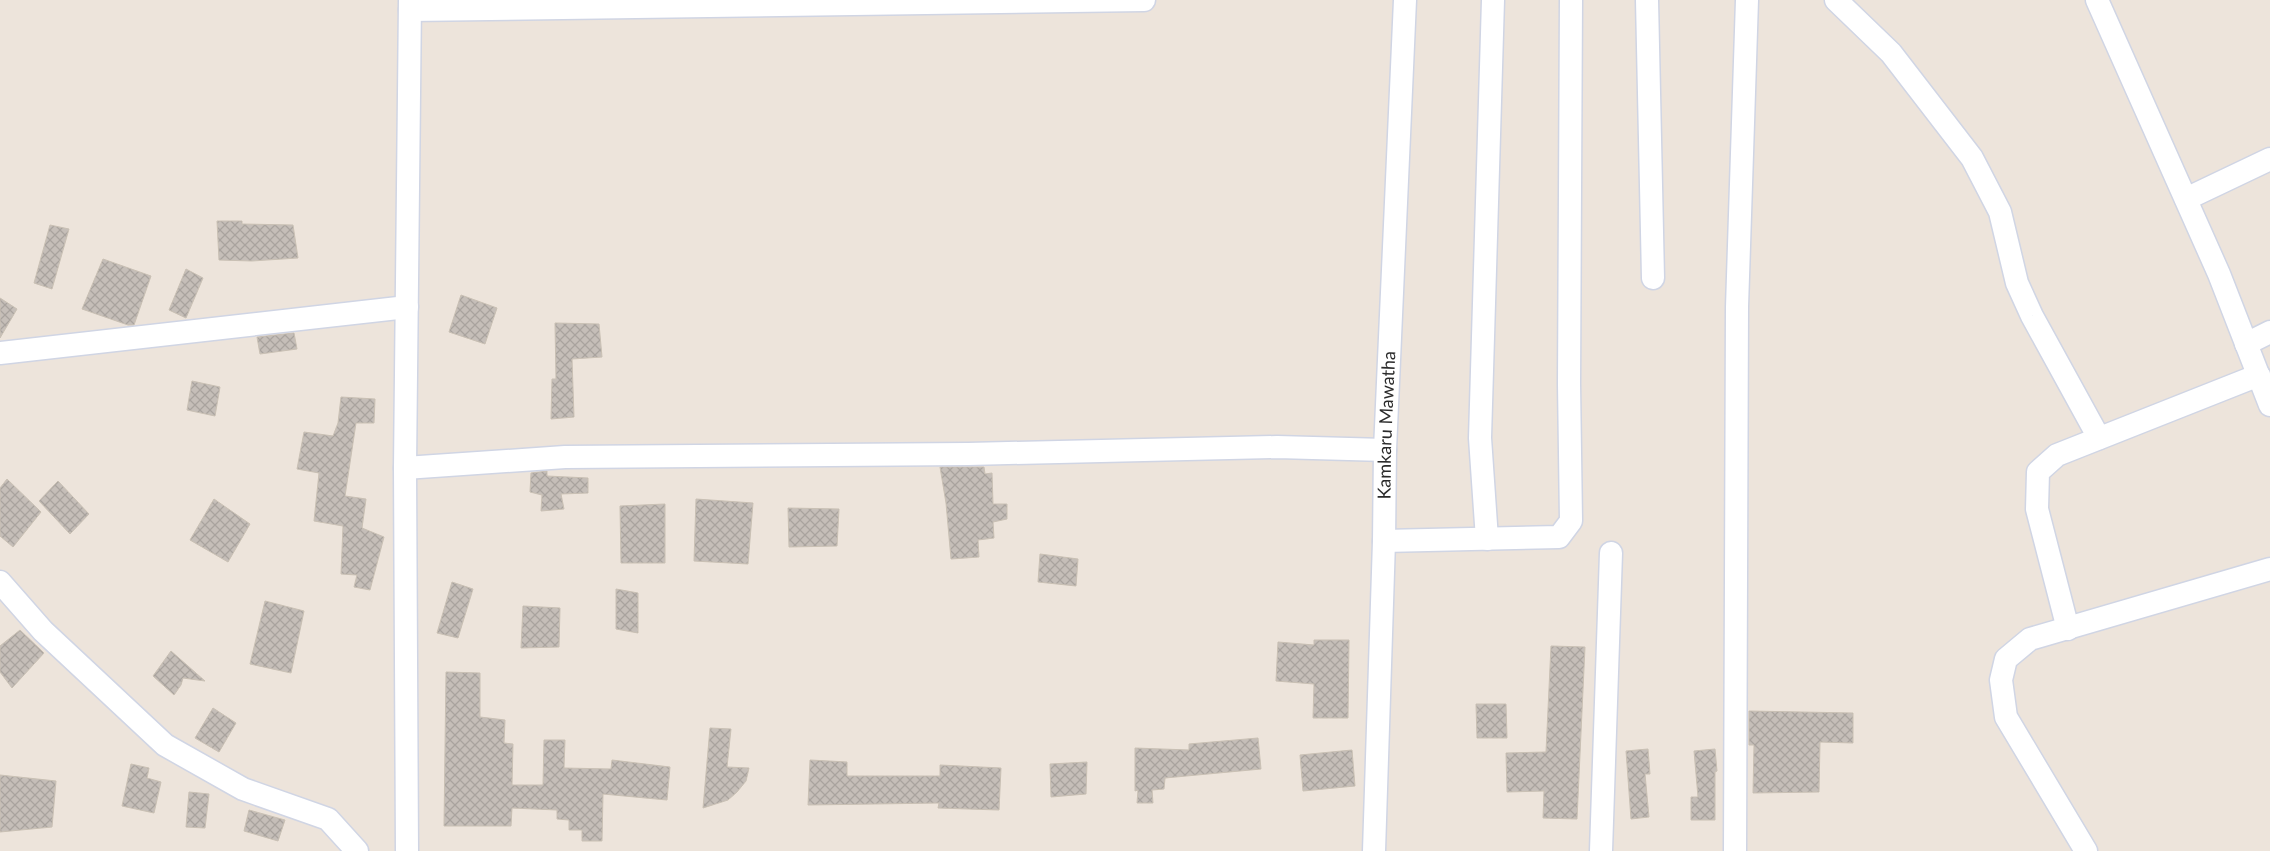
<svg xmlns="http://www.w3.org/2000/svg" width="2270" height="851" font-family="Lato,sans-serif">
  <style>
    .building { fill: url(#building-cross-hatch); stroke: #c9c0b4 }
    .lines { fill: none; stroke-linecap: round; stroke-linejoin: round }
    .minor-casing { stroke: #d0d5e4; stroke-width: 25 }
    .minor { stroke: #fff; stroke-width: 22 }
    .labels { text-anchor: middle; stroke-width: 5; stroke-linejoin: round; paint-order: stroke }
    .street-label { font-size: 18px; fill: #2a2a2a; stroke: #fff }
  </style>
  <defs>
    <pattern id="building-cross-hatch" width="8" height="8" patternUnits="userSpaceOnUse" patternTransform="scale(1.25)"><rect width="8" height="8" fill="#c5beb8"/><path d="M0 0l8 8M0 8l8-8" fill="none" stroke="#a9a39e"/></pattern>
  </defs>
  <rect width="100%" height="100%" fill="#ede4db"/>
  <!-- building -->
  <g class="building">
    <path d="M217 221H242V224L293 225 298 258 252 261 219 260Z"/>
    <path d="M50 225 69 229 52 289 34 283Z"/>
    <path d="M103 259 151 276 134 325H128L82 309Z"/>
    <path d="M186 269 203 278 186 318 169 310Z"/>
    <path d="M461 295 497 308 485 344 449 332Z"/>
    <path d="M0 298 17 309 0 338Z"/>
    <path d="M555 323 599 324 602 357 572 359 574 417 551 419 552 379H556Z"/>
    <path d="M294 333 297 349 260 354 257 337Z"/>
    <path d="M192 381 220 387 215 416 187 410Z"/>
    <path d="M341 397 375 399 374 423H356L345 496 366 499 362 528 384 537 370 590 354 587 357 575 341 574 343 526 314 521 319 473 297 469 304 432 333 436 338 423Z"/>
    <path d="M940 467H984L985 474 992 473 993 504H1007V519L993 522 994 538 978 540 979 557 951 559 946 503Z"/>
    <path d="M547 471V476L588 478V493L561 494 564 509 541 511 542 495 530 492 531 473Z"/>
    <path d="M7 479 41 512 13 547 0 536V488Z"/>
    <path d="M58 481 89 514 70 534 39 501Z"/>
    <path d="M214 499 250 524 228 562 190 540Z"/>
    <path d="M696 499 753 503 748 564 694 561Z"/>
    <path d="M665 504V563H621L620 506Z"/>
    <path d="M788 508 839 509 837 546 789 547Z"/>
    <path d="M1040 554 1078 559 1076 586 1038 582Z"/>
    <path d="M452 582 473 589 458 638 437 633Z"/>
    <path d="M616 589 638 593V633L616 629Z"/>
    <path d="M265 601 304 611 291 673 250 664Z"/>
    <path d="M523 606 560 608 559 647 521 648Z"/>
    <path d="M20 630 44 653 12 688 0 672V646Z"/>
    <path d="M1314 640H1349L1348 718H1313L1314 684 1276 681 1278 642 1314 645Z"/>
    <path d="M1551 646 1585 647 1577 819 1543 818 1544 791 1507 792 1506 753 1546 752Z"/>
    <path d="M171 651 205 681 183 678 181 685 174 695 153 676Z"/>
    <path d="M446 672 480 673V717L505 720 504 743 513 744 512 785H543L544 740H565L564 768 611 769 612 760 670 767 667 800 603 794 602 841H582V830H569V820L557 819V810L512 808 511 826H444Z"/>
    <path d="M1476 704H1506L1507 738H1477Z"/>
    <path d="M213 708 236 723 219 752 195 738Z"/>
    <path d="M1749 711 1853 713V743L1820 742 1819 792 1753 793 1754 745H1749Z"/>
    <path d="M710 728 731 729 727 767 749 768 746 781 737 792 728 800 703 808Z"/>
    <path d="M1258 738 1261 769 1165 778 1164 789 1152 790 1153 803H1137L1138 790 1135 791V748L1189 750V744Z"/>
    <path d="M1648 749 1650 774H1645L1649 817 1631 819 1626 751Z"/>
    <path d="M1715 749 1717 771 1715 772V820H1691V797H1698L1694 751Z"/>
    <path d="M1352 750 1355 786 1303 791 1300 755Z"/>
    <path d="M810 760 847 762V776H940V765L1001 768 999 810 938 808 939 803 808 805Z"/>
    <path d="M1087 762 1086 794 1051 797 1050 764Z"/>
    <path d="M131 764 149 768 147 778 161 782 154 813 122 806Z"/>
    <path d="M0 775 56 781 52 827 0 832Z"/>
    <path d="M189 792 209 794 205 828 186 827Z"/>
    <path d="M249 810 285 820 278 841 244 831Z"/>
  </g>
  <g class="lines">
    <!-- minor casing -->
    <g class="minor-casing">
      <g id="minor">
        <path d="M1647 0 1653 278"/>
        <path d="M1836 0 1891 53 1972 158 2000 212 2017 283 2032 316 2099 438"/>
        <path d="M2097 0 2219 274 2270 405"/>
        <path d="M410 10 1144 0"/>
        <path d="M2186 199 2270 159"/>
        <path d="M2246 344 2270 332"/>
        <path d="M0 353 407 307"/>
        <path d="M405 468 565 457 968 454 1277 447 1385 450"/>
        <path d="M1487 539 1480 438 1493 0"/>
        <path d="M1384 541 1559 537 1571 521 1569 384 1571 0"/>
        <path d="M0 582 43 631 165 745 243 789 328 819 357 851"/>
        <path d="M2068 629 2037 509 2038 472 2057 455 2259 375"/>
        <path d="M407 851 405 468 410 0"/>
        <path id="s1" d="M1374 851 1384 541 1385 450 1405 0"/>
        <path d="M1601 851 1611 553"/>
        <path d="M1735 851 1737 307 1747 0"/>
        <path d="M2086 851 2006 717 2001 680 2006 659 2030 639 2270 569"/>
      </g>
    </g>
    <!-- minor -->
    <use href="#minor" class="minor"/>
  </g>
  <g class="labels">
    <!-- street labels -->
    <g class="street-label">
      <text dy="6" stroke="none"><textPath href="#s1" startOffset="426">Kamkaru Mawatha</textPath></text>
    </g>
  </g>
</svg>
